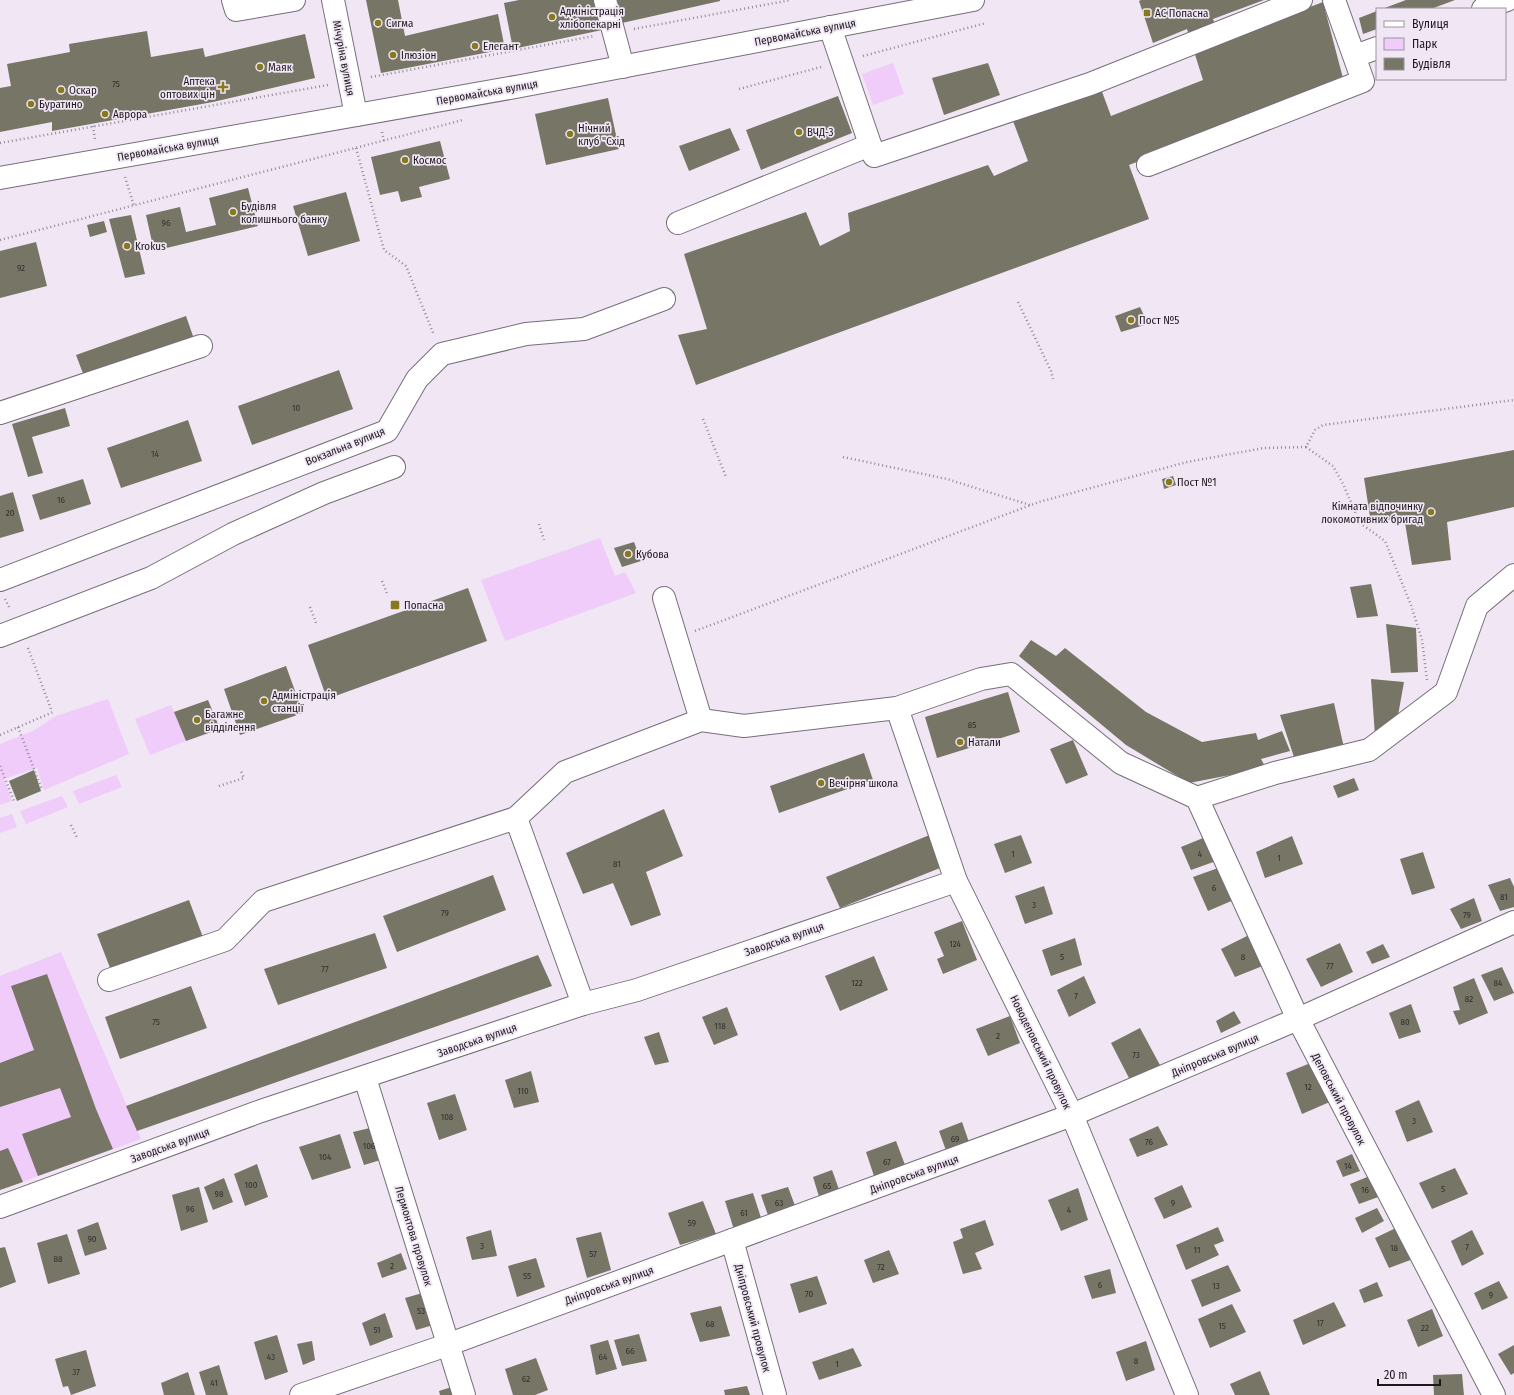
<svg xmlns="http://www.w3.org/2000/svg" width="1514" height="1395" font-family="'Fira Sans Condensed',sans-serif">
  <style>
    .green { fill: #efccf9 }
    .building { fill: #777566 }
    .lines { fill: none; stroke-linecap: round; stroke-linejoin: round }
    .minor-casing { stroke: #776e7a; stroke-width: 24 }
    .path { stroke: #928a94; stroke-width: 2.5; stroke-dasharray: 1 3; stroke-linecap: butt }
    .minor { stroke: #fff; stroke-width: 22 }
    .poi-dot { fill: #87791e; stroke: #f1e6f4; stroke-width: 1.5 }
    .labels { text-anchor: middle; stroke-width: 3.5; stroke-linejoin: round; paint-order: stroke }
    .number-label { font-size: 9px; fill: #332f2f }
    .poi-label { font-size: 11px; fill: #1c181d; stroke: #f1e6f4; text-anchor: start }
    .street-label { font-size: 11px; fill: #1c181d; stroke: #f1e6f4 }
  </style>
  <rect width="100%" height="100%" fill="#f1e6f4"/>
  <!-- green -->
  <g class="green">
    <path d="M893 63 904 94 873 105 862 74Z"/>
    <path d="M600 538 615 576 625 572 636 593 505 641 481 580Z"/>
    <path d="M108 699 129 754 44 790 37 768 4 779 12 801 0 805V744L33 731 56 716Z"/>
    <path d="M171 705 186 741 150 755 135 719Z"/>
    <path d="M116 775 122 787 79 804 73 791Z"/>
    <path d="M62 796 68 807 26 824 20 811Z"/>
    <path d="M12 814 17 827 0 833V818Z"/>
    <path d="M61 952 141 1139 0 1190V976Z"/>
  </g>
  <!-- building -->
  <g class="building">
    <path d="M366 0H398L405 36 498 14 505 49 381 73Z"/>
    <path d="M519 0H594L602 30 513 49 504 3Z"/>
    <path d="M617 0H720V1L622 23Z"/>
    <path d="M1141 0H1264L1213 19 1221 41 1323 2 1344 82 1129 165 1149 219 696 385 678 335 707 329 684 254 806 212 820 246 850 231 848 213 988 165 994 176 1028 161 1013 121 1101 89 1111 116 1203 80 1187 29 1153 43 1139 1Z"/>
    <path d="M1406 0H1455L1431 9H1382Z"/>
    <path d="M1377 11V29L1363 34 1359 18Z"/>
    <path d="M147 31 151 57 203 48 205 57 305 34 315 78 213 102 52 131V122L0 132V88L11 86 7 64 70 52 69 44Z"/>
    <path d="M988 63 1000 95 944 115 932 78Z"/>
    <path d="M838 96 852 133 761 170 746 130Z"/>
    <path d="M608 98 619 149 546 165 535 114Z"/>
    <path d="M730 128 740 150 689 171 679 146Z"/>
    <path d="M440 141 450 179 419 187 422 197 401 202 398 191 380 195 371 157Z"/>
    <path d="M248 188 258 226 154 251 146 215 180 207 186 232 216 225 209 198Z"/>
    <path d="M346 192 360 241 308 256 293 206Z"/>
    <path d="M131 215 145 274 125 278 109 219Z"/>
    <path d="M104 221 107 232 90 237 87 225Z"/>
    <path d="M36 242 47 286 0 298V251Z"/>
    <path d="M1140 307 1148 324 1121 332 1115 316Z"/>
    <path d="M186 316 194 339 84 376 76 355Z"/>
    <path d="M339 370 353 409 252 445 238 406Z"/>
    <path d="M65 408 70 426 32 437 43 473 28 477 12 424Z"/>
    <path d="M188 420 202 461 121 488 107 448Z"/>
    <path d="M1514 450V507L1447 522 1451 560 1412 565 1404 517 1371 523 1364 478Z"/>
    <path d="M1173 476 1176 485 1164 489 1162 479Z"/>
    <path d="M83 479 91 504 40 520 32 495Z"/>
    <path d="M13 492 24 531 0 538V496Z"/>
    <path d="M634 542 641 561 622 567 614 548Z"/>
    <path d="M1371 584 1378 616 1357 618 1350 587Z"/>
    <path d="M468 588 487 641 327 699 308 645Z"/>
    <path d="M1386 624 1416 628 1418 672 1391 673Z"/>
    <path d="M1031 640 1056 656 1065 648 1146 712 1202 742 1256 733 1258 740 1282 731 1290 751 1261 759 1266 768 1189 783 1126 745 1019 656Z"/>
    <path d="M286 666 303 713 240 735 224 689Z"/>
    <path d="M1371 679 1404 682 1397 721 1375 736Z"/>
    <path d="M1008 692 1020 732 937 758 925 717Z"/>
    <path d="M208 700 220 729 186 741 174 712Z"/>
    <path d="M1334 703 1344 748 1295 760 1280 715Z"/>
    <path d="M1073 740 1088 775 1066 784 1050 749Z"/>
    <path d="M864 753 873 780 779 813 770 786Z"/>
    <path d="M34 770 41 791 17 801 9 781Z"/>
    <path d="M1354 778 1359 790 1338 798 1333 786Z"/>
    <path d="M664 809 683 856 646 872 661 915 631 926 613 883 583 894 566 853Z"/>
    <path d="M932 834 945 866 840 908 826 877Z"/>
    <path d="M1021 835 1032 863 1005 873 994 844Z"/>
    <path d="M1208 836 1219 860 1191 870 1181 847Z"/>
    <path d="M1292 836 1303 864 1265 878 1256 852Z"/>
    <path d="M1423 852 1435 888 1412 895 1400 859Z"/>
    <path d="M1221 867 1236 899 1208 911 1193 877Z"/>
    <path d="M493 875 506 910 397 952 383 916Z"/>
    <path d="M1510 878 1514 887V907L1500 911 1488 885Z"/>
    <path d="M1044 886 1053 914 1025 924 1015 896Z"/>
    <path d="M1474 898 1482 921 1461 929 1450 909Z"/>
    <path d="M189 900 204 940 112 973 97 934Z"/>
    <path d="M962 921 977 960 943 974 937 959 944 956 934 932Z"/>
    <path d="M375 933 387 968 278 1005 264 969Z"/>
    <path d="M1249 935 1265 965 1235 977 1221 949Z"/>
    <path d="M1075 938 1082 965 1051 976 1042 950Z"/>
    <path d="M1340 943 1353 972 1321 987 1306 959Z"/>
    <path d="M1383 944 1390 957 1372 964 1366 952Z"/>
    <path d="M538 955 552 986 137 1131 126 1106Z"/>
    <path d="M874 956 888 990 840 1011 825 976Z"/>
    <path d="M1502 967 1514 993 1494 1001 1481 975Z"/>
    <path d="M47 974 96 1109 113 1149 38 1176 22 1134 71 1117 60 1088 0 1107V1063L34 1050 11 986Z"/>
    <path d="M1084 976 1096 1003 1069 1017 1057 990Z"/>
    <path d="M1474 978 1488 1013 1459 1025 1453 1011 1460 1010 1453 987Z"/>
    <path d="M191 986 207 1028 120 1059 105 1017Z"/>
    <path d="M1411 1004 1421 1032 1399 1039 1389 1013Z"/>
    <path d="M727 1007 738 1035 714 1045 702 1017Z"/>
    <path d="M1234 1011 1241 1023 1221 1033 1216 1021Z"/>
    <path d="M1010 1016 1020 1043 988 1056 976 1029Z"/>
    <path d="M1140 1028 1161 1067 1130 1080 1111 1043Z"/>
    <path d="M659 1032 669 1062 655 1065 644 1037Z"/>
    <path d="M1313 1062 1332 1101 1302 1114 1286 1073Z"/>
    <path d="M531 1071 539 1102 514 1108 505 1080Z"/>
    <path d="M455 1094 467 1130 439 1140 427 1103Z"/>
    <path d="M1419 1100 1433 1132 1407 1142 1395 1111Z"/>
    <path d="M962 1122 971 1148 948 1156 939 1131Z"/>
    <path d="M1158 1126 1168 1145 1137 1157 1129 1139Z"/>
    <path d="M374 1127 384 1159 364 1165 353 1132Z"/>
    <path d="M340 1134 351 1168 312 1180 299 1147Z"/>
    <path d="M896 1141 908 1173 877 1185 866 1152Z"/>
    <path d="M8 1148 23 1182 0 1190V1151Z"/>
    <path d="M1352 1154 1360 1171 1343 1177 1336 1161Z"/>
    <path d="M257 1164 268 1197 245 1206 234 1174Z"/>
    <path d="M1455 1168 1468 1194 1432 1209 1419 1183Z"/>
    <path d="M832 1170 841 1195 821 1203 813 1177Z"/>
    <path d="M1372 1175 1381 1196 1359 1204 1350 1184Z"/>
    <path d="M224 1178 233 1202 213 1210 204 1187Z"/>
    <path d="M1182 1185 1192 1207 1164 1219 1154 1198Z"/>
    <path d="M199 1187 208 1222 181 1231 172 1195Z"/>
    <path d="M788 1187 797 1211 770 1221 761 1195Z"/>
    <path d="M1078 1188 1088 1220 1061 1231 1048 1200Z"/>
    <path d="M753 1193 763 1224 735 1233 725 1201Z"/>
    <path d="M703 1201 716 1234 680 1245 668 1213Z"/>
    <path d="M1377 1208 1384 1221 1362 1233 1355 1218Z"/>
    <path d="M985 1220 994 1245 975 1253 982 1269 963 1274 953 1242 963 1238 960 1229Z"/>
    <path d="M98 1222 107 1249 85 1256 77 1230Z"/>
    <path d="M1218 1227 1224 1241 1214 1245 1219 1255 1186 1270 1176 1245Z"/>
    <path d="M1398 1227 1413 1259 1389 1268 1375 1238Z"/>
    <path d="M491 1230 497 1256 472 1260 466 1237Z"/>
    <path d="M1472 1230 1484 1254 1462 1266 1451 1241Z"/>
    <path d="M601 1232 611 1270 587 1278 576 1238Z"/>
    <path d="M67 1234 80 1274 48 1284 37 1243Z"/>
    <path d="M5 1247 16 1282 0 1288V1248Z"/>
    <path d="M889 1250 899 1274 873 1283 864 1260Z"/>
    <path d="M401 1253 407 1269 382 1278 377 1263Z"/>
    <path d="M536 1258 545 1287 517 1297 508 1266Z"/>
    <path d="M1228 1265 1241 1291 1202 1307 1191 1280Z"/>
    <path d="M1110 1269 1116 1293 1092 1299 1084 1276Z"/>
    <path d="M817 1276 827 1304 799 1313 790 1284Z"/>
    <path d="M1499 1281 1508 1298 1482 1310 1474 1293Z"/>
    <path d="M1377 1282 1383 1296 1364 1303 1359 1290Z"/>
    <path d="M426 1292 437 1324 416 1330 405 1298Z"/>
    <path d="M1334 1302 1346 1326 1303 1345 1293 1320Z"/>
    <path d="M1232 1304 1246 1332 1210 1348 1198 1319Z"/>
    <path d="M721 1306 730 1336 700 1342 690 1313Z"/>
    <path d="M1432 1309 1443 1336 1418 1347 1407 1320Z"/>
    <path d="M385 1313 393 1337 370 1346 362 1323Z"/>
    <path d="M639 1334 647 1361 622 1366 614 1340Z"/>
    <path d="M277 1335 288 1372 265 1380 254 1342Z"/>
    <path d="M608 1340 617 1369 596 1375 590 1345Z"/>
    <path d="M312 1341 315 1360 303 1365 297 1344Z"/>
    <path d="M1146 1341 1155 1370 1126 1381 1116 1352Z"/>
    <path d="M1514 1345V1373L1511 1375 1498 1354Z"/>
    <path d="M853 1348 862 1366 819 1380 812 1362Z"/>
    <path d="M86 1350 96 1386 71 1395 68 1386 63 1387 55 1359Z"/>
    <path d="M536 1358 548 1390 535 1395H513L505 1369Z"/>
    <path d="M219 1365 228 1395H206L199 1372Z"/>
    <path d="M1260 1371 1270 1395H1235L1230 1384Z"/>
    <path d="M188 1372 195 1395H164L161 1383Z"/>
    <path d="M1462 1374 1464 1395H1434L1433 1375Z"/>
    <path d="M455 1386 458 1395H440L439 1391Z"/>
    <path d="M747 1386 750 1395H725L724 1390Z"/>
  </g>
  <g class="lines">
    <!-- minor casing -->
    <g class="minor-casing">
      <g id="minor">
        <path d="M233 0 236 10 294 0"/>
        <path d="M333 0 356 115"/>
        <path d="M605 0 623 67"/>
        <path d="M1483 9 1507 0"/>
        <path d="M830 27 874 156 1090 84 1301 0"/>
        <path d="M1355 56 1377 48"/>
        <path d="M1148 165 1363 81 1334 0"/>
        <path d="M0 178 521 86 973 0"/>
        <path d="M678 223 870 145"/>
        <path d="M0 413 201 346"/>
        <path d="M0 580 387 431 417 379 442 354 526 334 584 329 664 299"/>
        <path d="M664 598 701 720"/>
        <path d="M0 636 151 578 233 534 324 493 394 467"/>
        <path d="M897 708 956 881 1072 1115 1187 1395"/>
        <path d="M1197 798 1298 1019 1494 1395"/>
        <path d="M516 818 583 1004"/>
        <path d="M109 980 225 940 263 901 516 818 565 772 701 720 744 726 897 708 981 679 1011 674 1121 763 1197 798 1275 773 1369 750 1446 692 1477 606 1514 575"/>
        <path d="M365 1078 464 1395"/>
        <path d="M0 1207 261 1111 583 1004 637 990 956 881"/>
        <path d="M732 1240 775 1395"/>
        <path d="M301 1395 447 1345 1072 1115 1298 1019 1514 922"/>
      </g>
    </g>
    <!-- path -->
    <g class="path">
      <path d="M634 29 791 0"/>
      <path d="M863 56 986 23"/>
      <path d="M371 77 594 36"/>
      <path d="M739 89 821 67"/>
      <path d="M93 126 95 140"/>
      <path d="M382 132 384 141"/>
      <path d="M0 143 328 85"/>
      <path d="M356 148 384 250 406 266 434 335"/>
      <path d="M125 177 134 206"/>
      <path d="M0 240 463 120"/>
      <path d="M1018 302 1051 371 1053 379"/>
      <path d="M703 419 726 477"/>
      <path d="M1306 447 1333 466 1343 484 1360 523 1385 541 1411 605 1422 640 1427 680"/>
      <path d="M843 457 947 479 1030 505"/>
      <path d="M539 524 544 540"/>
      <path d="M382 581 388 596"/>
      <path d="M5 599 10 609"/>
      <path d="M310 607 316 623"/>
      <path d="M695 631 1039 502 1187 462 1264 448 1306 447 1315 430 1323 425 1514 400"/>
      <path d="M28 648 51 709"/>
      <path d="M18 727 42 790"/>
      <path d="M0 735 53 712"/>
      <path d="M0 766 14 801"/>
      <path d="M219 786 244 778 240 769"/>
      <path d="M71 825 77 838"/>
    </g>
    <!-- minor -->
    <use href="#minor" class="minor"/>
  </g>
  <!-- markers -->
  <g class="poi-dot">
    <rect x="1143" y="9" width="8" height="8" rx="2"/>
    <circle cx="552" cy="17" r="4"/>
    <circle cx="378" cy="23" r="4"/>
    <circle cx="475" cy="46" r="4"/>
    <circle cx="393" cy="55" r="4"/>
    <circle cx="260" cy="67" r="4"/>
    <path d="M221 81h4v4h4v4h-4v4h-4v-4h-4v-4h4z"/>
    <circle cx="61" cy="90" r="4"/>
    <circle cx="31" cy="104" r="4"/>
    <circle cx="105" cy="114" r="4"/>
    <circle cx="799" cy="132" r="4"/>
    <circle cx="570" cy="134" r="4"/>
    <circle cx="405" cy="160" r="4"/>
    <circle cx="233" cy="212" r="4"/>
    <circle cx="127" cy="246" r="4"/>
    <circle cx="1131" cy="320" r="4"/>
    <circle cx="1169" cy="482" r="4"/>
    <circle cx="1431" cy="512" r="4"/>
    <circle cx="628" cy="554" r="4"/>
    <rect x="390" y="600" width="10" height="10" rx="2"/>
    <circle cx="264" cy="701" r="4"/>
    <circle cx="197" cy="720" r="4"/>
    <circle cx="960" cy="742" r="4"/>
    <circle cx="821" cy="783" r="4"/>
  </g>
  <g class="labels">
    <!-- number labels -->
    <g class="number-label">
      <text x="116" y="87">75</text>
      <text x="166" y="226">96</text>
      <text x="21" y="271">92</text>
      <text x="296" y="411">10</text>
      <text x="155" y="457">14</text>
      <text x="61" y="503">16</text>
      <text x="10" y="516">20</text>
      <text x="972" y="728">85</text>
      <text x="1013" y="857">1</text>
      <text x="1200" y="857">4</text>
      <text x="1279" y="861">1</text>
      <text x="617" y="867">81</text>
      <text x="1214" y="891">6</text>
      <text x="1504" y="900">81</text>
      <text x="1034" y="908">3</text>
      <text x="445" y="916">79</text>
      <text x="1467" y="918">79</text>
      <text x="955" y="947">124</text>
      <text x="1062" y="960">5</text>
      <text x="1243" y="960">8</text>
      <text x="1330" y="969">77</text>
      <text x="325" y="972">77</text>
      <text x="857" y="986">122</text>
      <text x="1498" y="986">84</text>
      <text x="1076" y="999">7</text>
      <text x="1469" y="1002">82</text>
      <text x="156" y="1025">75</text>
      <text x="1405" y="1025">80</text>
      <text x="720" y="1029">118</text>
      <text x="998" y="1039">2</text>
      <text x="1136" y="1058">73</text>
      <text x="1308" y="1090">12</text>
      <text x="523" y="1094">110</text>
      <text x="447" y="1120">108</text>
      <text x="1414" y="1124">3</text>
      <text x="955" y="1142">69</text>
      <text x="1149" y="1145">76</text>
      <text x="369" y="1149">106</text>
      <text x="325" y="1160">104</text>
      <text x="887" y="1165">67</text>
      <text x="1348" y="1169">14</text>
      <text x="251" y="1188">100</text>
      <text x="827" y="1189">65</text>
      <text x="1443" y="1192">5</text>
      <text x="1365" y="1193">16</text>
      <text x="219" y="1197">98</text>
      <text x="779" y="1206">63</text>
      <text x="1173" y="1206">9</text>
      <text x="190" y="1212">96</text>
      <text x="1069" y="1213">4</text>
      <text x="744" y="1216">61</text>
      <text x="692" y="1226">59</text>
      <text x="92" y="1242">90</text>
      <text x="482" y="1249">3</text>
      <text x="1467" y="1250">7</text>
      <text x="1394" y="1251">18</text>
      <text x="1197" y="1253">11</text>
      <text x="593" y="1257">57</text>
      <text x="58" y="1262">88</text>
      <text x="392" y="1269">2</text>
      <text x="881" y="1270">72</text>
      <text x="527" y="1279">55</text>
      <text x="1100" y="1288">6</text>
      <text x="1216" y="1289">13</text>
      <text x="809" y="1297">70</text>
      <text x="1491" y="1298">9</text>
      <text x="421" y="1314">53</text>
      <text x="1320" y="1326">17</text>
      <text x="710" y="1327">68</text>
      <text x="1222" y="1329">15</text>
      <text x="1425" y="1331">22</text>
      <text x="377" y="1333">51</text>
      <text x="630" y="1354">66</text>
      <text x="271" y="1360">43</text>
      <text x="603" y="1360">64</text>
      <text x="1136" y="1364">8</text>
      <text x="837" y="1367">1</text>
      <text x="76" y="1375">37</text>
      <text x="526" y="1382">62</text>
      <text x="214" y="1386">41</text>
    </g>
    <!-- poi labels -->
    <g class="poi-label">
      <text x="560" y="15">Адміністрація<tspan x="560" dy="13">хлібопекарні</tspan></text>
      <text x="1155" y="17">АС Попасна</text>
      <text x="386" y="27">Сигма</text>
      <text x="483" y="50">Елегант</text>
      <text x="401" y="59">Ілюзіон</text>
      <text x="268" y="71">Маяк</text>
      <text x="215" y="85" text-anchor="end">Аптека<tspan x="215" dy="13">оптових цін</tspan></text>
      <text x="69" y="94">Оскар</text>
      <text x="39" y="108">Буратино</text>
      <text x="113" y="118">Аврора</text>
      <text x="578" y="132">Нічний<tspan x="578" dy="13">клуб "Схід</tspan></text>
      <text x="807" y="136">ВЧД-3</text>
      <text x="413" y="164">Космос</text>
      <text x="241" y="210">Будівля<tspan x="241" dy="13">колишнього банку</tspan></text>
      <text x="135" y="250">Krokus</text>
      <text x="1139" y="324">Пост №5</text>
      <text x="1177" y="486">Пост №1</text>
      <text x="1423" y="510" text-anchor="end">Кімната відпочинку<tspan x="1423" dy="13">локомотивних бригад</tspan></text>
      <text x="636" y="558">Кубова</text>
      <text x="404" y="609">Попасна</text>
      <text x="272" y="699">Адміністрація<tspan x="272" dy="13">станції</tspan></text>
      <text x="205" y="718">Багажне<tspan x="205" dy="13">відділення</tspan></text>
      <text x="968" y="746">Натали</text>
      <text x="829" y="787">Вечірня школа</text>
    </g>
    <!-- street labels -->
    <g class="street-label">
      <text transform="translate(805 32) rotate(-11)" y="4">Первомайська вулиця</text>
      <text transform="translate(344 58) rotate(79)" y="4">Мічуріна вулиця</text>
      <text transform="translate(487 92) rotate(-10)" y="4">Первомайська вулиця</text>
      <text transform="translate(168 148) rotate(-10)" y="4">Первомайська вулиця</text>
      <text transform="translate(345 446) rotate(-22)" y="4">Вокзальна вулиця</text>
      <text transform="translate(784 939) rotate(-19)" y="4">Заводська вулиця</text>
      <text transform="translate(477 1040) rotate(-19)" y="4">Заводська вулиця</text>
      <text transform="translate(1041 1052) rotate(64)" y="4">Новодеповський провулок</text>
      <text transform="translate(1215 1055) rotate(-23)" y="4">Дніпровська вулиця</text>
      <text transform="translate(1339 1099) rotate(62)" y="4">Деповський провулок</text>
      <text transform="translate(170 1145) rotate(-20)" y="4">Заводська вулиця</text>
      <text transform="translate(914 1174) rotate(-20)" y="4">Дніпровська вулиця</text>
      <text transform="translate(414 1236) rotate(73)" y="4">Лермонтова провулок</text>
      <text transform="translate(609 1285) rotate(-20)" y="4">Дніпровська вулиця</text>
      <text transform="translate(753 1318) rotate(75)" y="4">Дніпровський провулок</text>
    </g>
  </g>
  <!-- legend -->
  <rect x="1376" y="8" width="130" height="72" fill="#f1e6f4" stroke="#9c949e"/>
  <rect x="1384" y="21" width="20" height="6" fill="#ffffff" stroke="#9c949e"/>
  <text x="1412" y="28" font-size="12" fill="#1c181d">Вулиця</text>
  <rect x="1384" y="38" width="20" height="12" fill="#efccf9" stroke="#9c949e"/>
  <text x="1412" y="48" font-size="12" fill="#1c181d">Парк</text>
  <rect x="1384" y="58" width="20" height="12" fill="#777566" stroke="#9c949e"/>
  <text x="1412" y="68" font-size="12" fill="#1c181d">Будівля</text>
  <!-- scale -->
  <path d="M1378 1379v6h62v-6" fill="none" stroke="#1c181d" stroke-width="2"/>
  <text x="1384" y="1379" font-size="12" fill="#1c181d" stroke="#f1e6f4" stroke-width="3" paint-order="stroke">20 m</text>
</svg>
